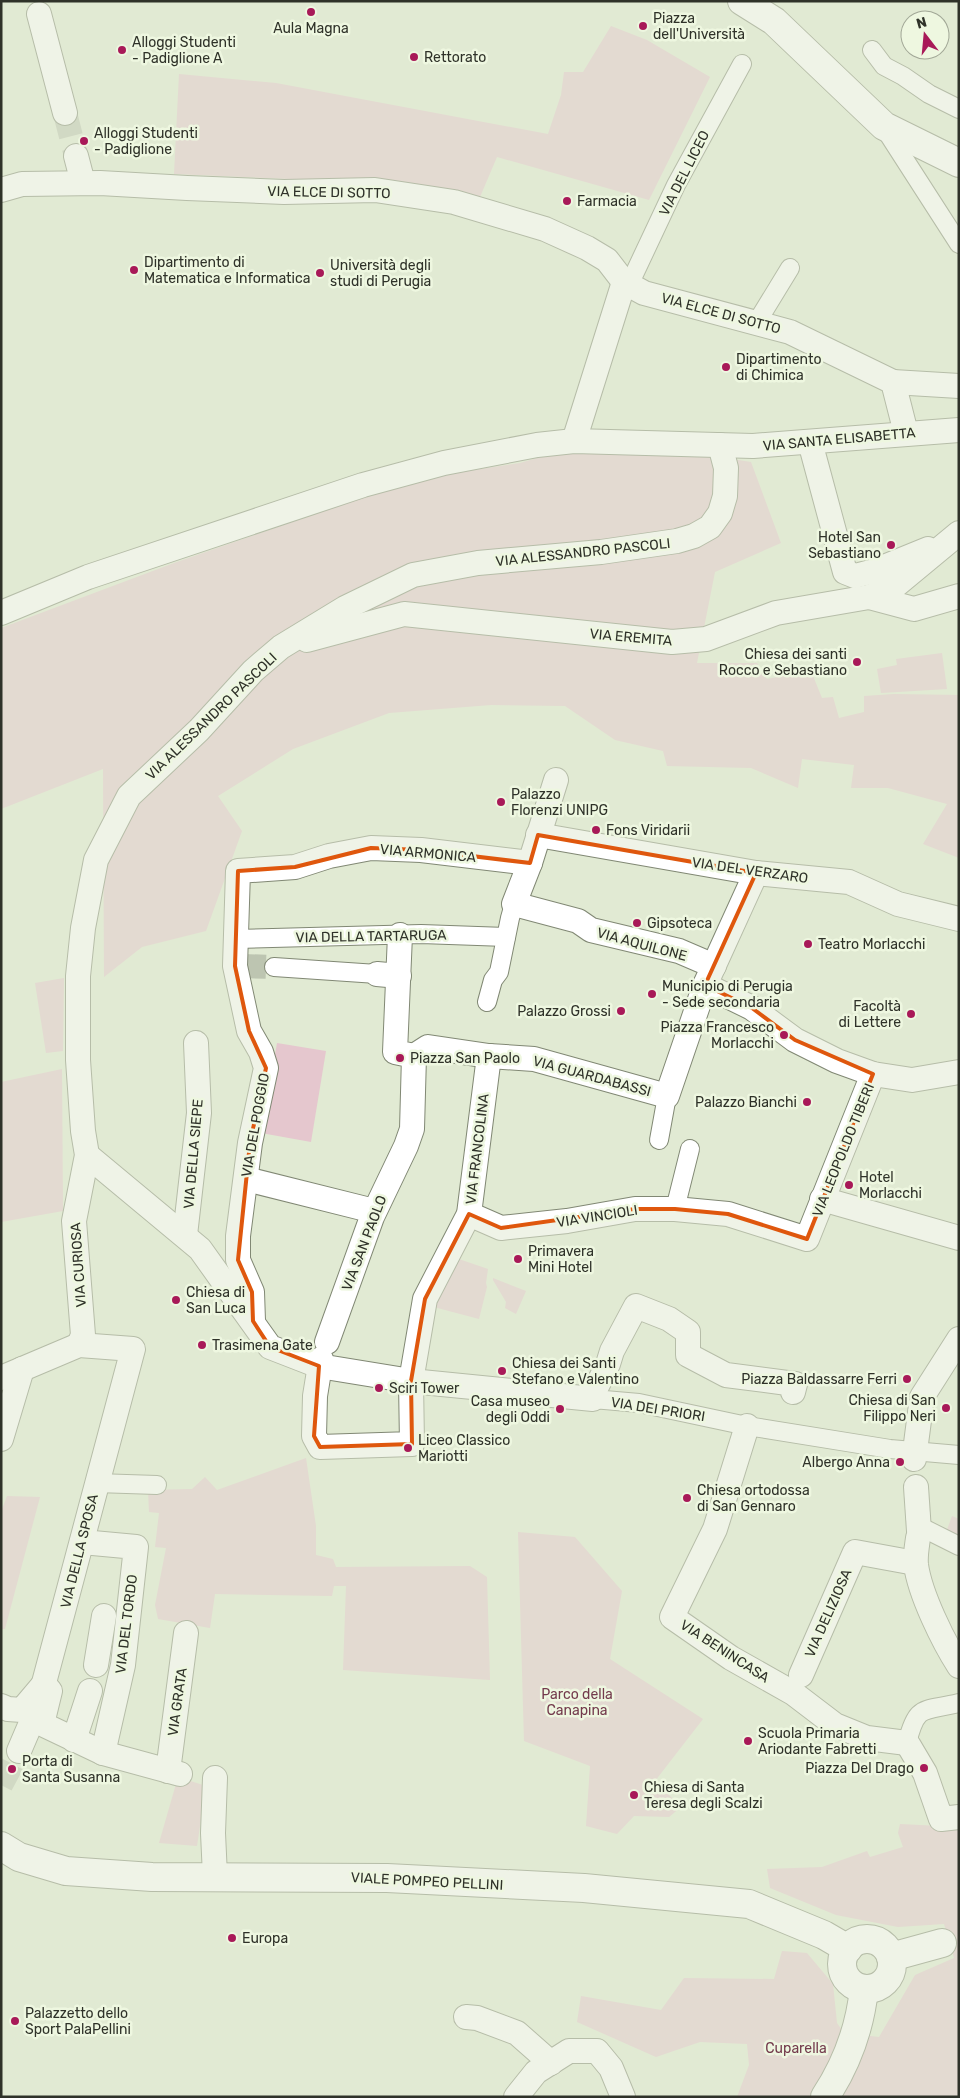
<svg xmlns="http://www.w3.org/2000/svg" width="960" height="2098" font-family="Rubik,sans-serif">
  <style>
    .green { fill: #e5c7ce }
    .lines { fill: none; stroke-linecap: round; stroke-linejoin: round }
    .minor-tunnel { stroke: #bdc5b1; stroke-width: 24; stroke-dasharray: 24 12; stroke-linecap: butt }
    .pedestrian-casing { stroke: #818874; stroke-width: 20 }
    .minor-casing { stroke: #818874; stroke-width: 26 }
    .tertiary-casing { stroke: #818874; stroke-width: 30 }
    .pedestrian { stroke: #fff; stroke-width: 18 }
    .minor { stroke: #fff; stroke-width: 24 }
    .tertiary { stroke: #fff; stroke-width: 28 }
    .marked { fill: none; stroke: #df570d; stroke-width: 4; stroke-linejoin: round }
    .poi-dot { fill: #a81958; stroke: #eef7e0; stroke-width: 2 }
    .labels { text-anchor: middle; stroke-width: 5; stroke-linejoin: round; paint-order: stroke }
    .poi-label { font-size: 14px; fill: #2f3229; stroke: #eef7e0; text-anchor: start }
    .street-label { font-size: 14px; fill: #2f3229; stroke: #eef7e0 }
    .park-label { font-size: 14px; fill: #733a4c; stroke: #eef7e0 }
  </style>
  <rect width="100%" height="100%" fill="#e1ead3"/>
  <!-- green -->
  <g class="green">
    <path d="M611 26 647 40 710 77 649 200 497 157 480 197 451 189 406 184 174 174 179 74 276 83 548 134 561 95 564 72H583Z"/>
    <path d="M561 451 688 452 751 462 781 543 715 572 697 663H757L767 679 811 671 822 698 833 697 839 718 864 712V696L894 694 959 695V858L923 844 947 804 888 788H851L854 765 802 759 798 788 751 768 667 766 663 751 615 740 565 706 491 705 389 713 293 749 218 796 242 831 206 931 142 947 104 977 103 769 1 809V628L174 563 381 491 447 474 520 463Z"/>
    <path d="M942 653 947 689 881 693 877 669 897 665 896 659Z"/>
    <path d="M64 978 63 1051 46 1053 35 983Z"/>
    <path d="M277 1043 326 1051 311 1142 261 1133Z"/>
    <path d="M62 1069 63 1211 1 1222V1082Z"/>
    <path d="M453 1257 488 1269 486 1283 487 1287 479 1319 430 1306Z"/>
    <path d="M493 1278 526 1291 516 1314 505 1308 506 1302 493 1280Z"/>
    <path d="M306 1458 316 1526V1555L333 1559 336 1567 470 1566 487 1577 490 1680 343 1670 346 1586H334L332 1596 215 1594 210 1628 158 1619 155 1605 166 1548 155 1547 159 1513 149 1512 148 1490 192 1489 205 1477 217 1490Z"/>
    <path d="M7 1496 40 1497 5 1629H1V1512Z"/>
    <path d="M952 1516 959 1519V1542L945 1535Z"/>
    <path d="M518 1532 575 1537 622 1591 610 1659 703 1719 655 1781 681 1807 669 1817 634 1816 617 1834 586 1826 590 1766 524 1741Z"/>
    <path d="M178 1777 206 1786 197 1846 159 1843Z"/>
    <path d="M900 1824 959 1827V2097H737L749 2065 747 2044 700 2042 656 2057 577 2022 581 1996 661 2010 684 1978 774 1979 782 1951 807 1953 833 1984 837 2023 844 2033 879 2037 915 1975 954 1958 944 1924 898 1927 836 1915 770 1888 767 1869 822 1867 867 1851 870 1857 903 1847 898 1833Z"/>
  </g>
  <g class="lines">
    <!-- minor-tunnel -->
    <g class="minor-tunnel">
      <path d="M65 113 76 156"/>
      <path d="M242 966 274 967"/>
      <path d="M1 1785 19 1751"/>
    </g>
    <!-- pedestrian casing -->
    <g class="pedestrian-casing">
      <g id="pedestrian">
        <path d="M872 50 884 66 903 76 929 94 959 109"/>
        <path d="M885 129 959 244"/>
        <path d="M629 285 676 185 742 64"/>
        <path d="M757 322 790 268"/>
        <path d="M236 939 421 934 506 937"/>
        <path d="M274 967 377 974"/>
        <path d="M487 1002 493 980 499 972 510 918 514 904"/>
        <path d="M659 1140 667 1096"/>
        <path d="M675 1209 690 1149"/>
        <path d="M593 1399 639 1403 747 1426 890 1449 959 1455"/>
        <path d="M96 1483 157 1485"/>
        <path d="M919 1526 959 1546"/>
        <path d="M909 1746 907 1743C917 1703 923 1712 959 1703"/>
      </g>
    </g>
    <!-- minor casing -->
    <g class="minor-casing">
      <g id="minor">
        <path d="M39 14 65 113"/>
        <path d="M76 156 83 183"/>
        <path d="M1 190 22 184 100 183 187 188 284 192 375 190 454 202 545 229 587 248 607 260 624 282 644 293 790 332 893 382 906 433"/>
        <path d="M893 382 959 386"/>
        <path d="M574 441 624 282"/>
        <path d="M810 442 845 572 855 576 874 571 928 549"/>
        <path d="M869 597 914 609 959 596"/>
        <path d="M1 613 88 577 363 485 444 463 537 445 574 441 753 446 959 430"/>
        <path d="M307 640 404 614 672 642 706 639 776 613 869 597 895 586 959 533"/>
        <path d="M556 780 530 863 514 904 578 921 591 930 679 951 714 966"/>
        <path d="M538 835 756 873 849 882 898 904 959 919"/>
        <path d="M377 974 399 976"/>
        <path d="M705 985 752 1008 795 1040 837 1061 873 1074 912 1080 959 1072"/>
        <path d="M414 1056 428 1047 489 1056 534 1059 667 1096 705 985 756 873"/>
        <path d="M87 1155 200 1249 270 1347 319 1366 411 1381 593 1399V1394L608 1364 612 1351 636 1306 669 1319 688 1332V1355L726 1375 795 1384 793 1392"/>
        <path d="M246 1179 374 1211"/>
        <path d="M822 1199 959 1238"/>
        <path d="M469 1214 501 1228 567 1221 635 1209H675L728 1214 807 1239 873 1074"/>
        <path d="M185 1235 199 1113 196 1043"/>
        <path d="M253 1321 252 1292 238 1260V1236L250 1143 266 1068 261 1052 249 1031 235 966 238 871 295 867 329 856 371 848 421 850 530 863"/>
        <path d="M327 1342 372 1217 406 1146 412 1129 414 1056 395 1052 400 935"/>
        <path d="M79 1345 83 1335 74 1221 87 1155 83 1131 78 1060V976L83 928 96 860 129 796 199 730 253 671 281 647 345 608 413 575 478 563 601 552 677 541 694 536 710 527 720 513 725 496 726 468 720 445"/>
        <path d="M321 1359 315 1396 314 1436 320 1447 412 1444 411 1381 425 1299 469 1214 489 1056"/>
        <path d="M1 1378 79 1345 133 1349 37 1709 19 1751"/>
        <path d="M747 1426 715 1529 672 1617 731 1658 793 1693 835 1725 867 1738 907 1743"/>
        <path d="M1 1439 22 1369"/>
        <path d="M914 1459 922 1397 959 1339"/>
        <path d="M916 1487 919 1531"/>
        <path d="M918 1538C917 1546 915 1556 916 1565 920 1594 943 1641 959 1666"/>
        <path d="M82 1542 136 1547 123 1665 103 1753"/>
        <path d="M96 1665 104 1616"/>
        <path d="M801 1675 855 1552 915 1563"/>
        <path d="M1 1706 8 1709 22 1710 44 1684 50 1691 42 1724 103 1753 180 1774"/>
        <path d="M74 1740 90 1691"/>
        <path d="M909 1746 925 1773 941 1819 959 1817"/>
        <path d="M168 1771 186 1633"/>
        <path d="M215 1778 213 1833 215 1876"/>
        <path d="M466 2017 477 2018 517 2033 551 2063"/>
        <path d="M516 2097 536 2072 569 2051H597L611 2068 623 2097"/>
      </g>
    </g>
    <!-- tertiary casing -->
    <g class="tertiary-casing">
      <g id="tertiary">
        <path d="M742 1 774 21 884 126 959 163"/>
        <path d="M1 1846 19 1857 66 1871 152 1877 387 1878 584 1888 749 1904 824 1935 848 1949"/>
        <circle cx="867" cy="1964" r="25"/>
        <path d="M891 1957 942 1943"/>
        <path d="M825 2097C846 2065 860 2027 864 1989"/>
      </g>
    </g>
    <!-- pedestrian -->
    <use href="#pedestrian" class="pedestrian"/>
    <!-- minor -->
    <use href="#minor" class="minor"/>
    <!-- tertiary -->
    <use href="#tertiary" class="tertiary"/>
  </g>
  <!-- marked area -->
  <path d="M0 0H960V2098H0ZM538 835 756 873 705 985 752 1008 795 1040 873 1074 807 1239 728 1214 675 1209H635L501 1228 469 1214 425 1299 411 1381 412 1444 320 1447 314 1436 319 1366 270 1347 253 1321 252 1292 238 1260 250 1143 266 1068 249 1031 235 966 238 871 295 867 371 848 421 850 530 863Z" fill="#e1ead3" fill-opacity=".55" fill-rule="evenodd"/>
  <path class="marked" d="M538 835 756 873 705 985 752 1008 795 1040 873 1074 807 1239 728 1214 675 1209H635L501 1228 469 1214 425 1299 411 1381 412 1444 320 1447 314 1436 319 1366 270 1347 253 1321 252 1292 238 1260 250 1143 266 1068 249 1031 235 966 238 871 295 867 371 848 421 850 530 863Z"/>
  <!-- markers -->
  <g class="poi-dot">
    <circle cx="311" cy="12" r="5"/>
    <circle cx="643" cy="26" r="5"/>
    <circle cx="122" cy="50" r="5"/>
    <circle cx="414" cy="57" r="5"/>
    <circle cx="84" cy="141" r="5"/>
    <circle cx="567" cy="201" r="5"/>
    <circle cx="134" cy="270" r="5"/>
    <circle cx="320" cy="273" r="5"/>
    <circle cx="726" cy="367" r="5"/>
    <circle cx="891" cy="545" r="5"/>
    <circle cx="857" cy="662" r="5"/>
    <circle cx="501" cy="802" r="5"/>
    <circle cx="596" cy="830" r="5"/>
    <circle cx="637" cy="923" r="5"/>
    <circle cx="808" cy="944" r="5"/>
    <circle cx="652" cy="994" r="5"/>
    <circle cx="621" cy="1011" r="5"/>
    <circle cx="911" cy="1014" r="5"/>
    <circle cx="784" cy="1035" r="5"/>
    <circle cx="400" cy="1058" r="5"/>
    <circle cx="807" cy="1102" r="5"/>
    <circle cx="849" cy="1185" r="5"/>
    <circle cx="518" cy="1259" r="5"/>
    <circle cx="176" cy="1300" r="5"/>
    <circle cx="202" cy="1345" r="5"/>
    <circle cx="502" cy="1371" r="5"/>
    <circle cx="907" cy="1379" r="5"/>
    <circle cx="379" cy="1388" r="5"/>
    <circle cx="946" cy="1408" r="5"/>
    <circle cx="560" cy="1409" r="5"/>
    <circle cx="408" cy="1448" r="5"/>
    <circle cx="900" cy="1462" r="5"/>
    <circle cx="687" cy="1498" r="5"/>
    <circle cx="748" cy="1741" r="5"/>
    <circle cx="924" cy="1768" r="5"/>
    <circle cx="12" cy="1769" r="5"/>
    <circle cx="634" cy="1795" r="5"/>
    <circle cx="232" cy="1938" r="5"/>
    <circle cx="15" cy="2021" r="5"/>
  </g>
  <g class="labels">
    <!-- poi labels -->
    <g class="poi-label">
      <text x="653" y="23">Piazza<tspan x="653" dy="16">dell'Università</tspan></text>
      <text x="311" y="33" text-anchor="middle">Aula Magna</text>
      <text x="132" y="47">Alloggi Studenti<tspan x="132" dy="16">- Padiglione A</tspan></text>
      <text x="424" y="62">Rettorato</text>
      <text x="94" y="138">Alloggi Studenti<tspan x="94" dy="16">- Padiglione</tspan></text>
      <text x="577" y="206">Farmacia</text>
      <text x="144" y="267">Dipartimento di<tspan x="144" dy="16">Matematica e Informatica</tspan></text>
      <text x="330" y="270">Università degli<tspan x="330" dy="16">studi di Perugia</tspan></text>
      <text x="736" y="364">Dipartimento<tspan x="736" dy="16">di Chimica</tspan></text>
      <text x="881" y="542" text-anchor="end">Hotel San<tspan x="881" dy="16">Sebastiano</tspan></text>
      <text x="847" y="659" text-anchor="end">Chiesa dei santi<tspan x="847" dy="16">Rocco e Sebastiano</tspan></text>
      <text x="511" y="799">Palazzo<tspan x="511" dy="16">Florenzi UNIPG</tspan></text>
      <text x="606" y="835">Fons Viridarii</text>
      <text x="647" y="928">Gipsoteca</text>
      <text x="818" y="949">Teatro Morlacchi</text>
      <text x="662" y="991">Municipio di Perugia<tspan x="662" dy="16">- Sede secondaria</tspan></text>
      <text x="901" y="1011" text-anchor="end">Facoltà<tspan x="901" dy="16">di Lettere</tspan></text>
      <text x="611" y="1016" text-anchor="end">Palazzo Grossi</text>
      <text x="774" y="1032" text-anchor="end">Piazza Francesco<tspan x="774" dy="16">Morlacchi</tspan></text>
      <text x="410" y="1063">Piazza San Paolo</text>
      <text x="797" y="1107" text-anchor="end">Palazzo Bianchi</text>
      <text x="859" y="1182">Hotel<tspan x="859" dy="16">Morlacchi</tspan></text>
      <text x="528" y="1256">Primavera<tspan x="528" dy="16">Mini Hotel</tspan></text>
      <text x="186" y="1297">Chiesa di<tspan x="186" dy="16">San Luca</tspan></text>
      <text x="212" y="1350">Trasimena Gate</text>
      <text x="512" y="1368">Chiesa dei Santi<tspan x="512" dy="16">Stefano e Valentino</tspan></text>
      <text x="897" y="1384" text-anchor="end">Piazza Baldassarre Ferri</text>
      <text x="389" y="1393">Sciri Tower</text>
      <text x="936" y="1405" text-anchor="end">Chiesa di San<tspan x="936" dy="16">Filippo Neri</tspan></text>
      <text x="550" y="1406" text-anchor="end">Casa museo<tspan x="550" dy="16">degli Oddi</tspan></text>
      <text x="418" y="1445">Liceo Classico<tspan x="418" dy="16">Mariotti</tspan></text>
      <text x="890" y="1467" text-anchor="end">Albergo Anna</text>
      <text x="697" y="1495">Chiesa ortodossa<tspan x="697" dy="16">di San Gennaro</tspan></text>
      <text x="758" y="1738">Scuola Primaria<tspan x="758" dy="16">Ariodante Fabretti</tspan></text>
      <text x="22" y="1766">Porta di<tspan x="22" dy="16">Santa Susanna</tspan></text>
      <text x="914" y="1773" text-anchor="end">Piazza Del Drago</text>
      <text x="644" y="1792">Chiesa di Santa<tspan x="644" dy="16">Teresa degli Scalzi</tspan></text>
      <text x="242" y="1943">Europa</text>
      <text x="25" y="2018">Palazzetto dello<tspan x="25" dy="16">Sport PalaPellini</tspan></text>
    </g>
    <!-- street labels -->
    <g class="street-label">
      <text transform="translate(684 173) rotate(-63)" y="5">VIA DEL LICEO</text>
      <text transform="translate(329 192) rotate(1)" y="5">VIA ELCE DI SOTTO</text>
      <text transform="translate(721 313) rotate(15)" y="5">VIA ELCE DI SOTTO</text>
      <text transform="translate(839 439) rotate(-5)" y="5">VIA SANTA ELISABETTA</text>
      <text transform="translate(583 552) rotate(-6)" y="5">VIA ALESSANDRO PASCOLI</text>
      <text transform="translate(631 637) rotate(5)" y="5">VIA EREMITA</text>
      <text transform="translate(211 716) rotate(-44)" y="5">VIA ALESSANDRO PASCOLI</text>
      <text transform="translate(428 853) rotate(5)" y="5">VIA ARMONICA</text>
      <text transform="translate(750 870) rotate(8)" y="5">VIA DEL VERZARO</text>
      <text transform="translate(371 936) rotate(-1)" y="5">VIA DELLA TARTARUGA</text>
      <text transform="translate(642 944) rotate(15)" y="5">VIA AQUILONE</text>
      <text transform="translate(592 1076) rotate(15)" y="5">VIA GUARDABASSI</text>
      <text transform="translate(255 1125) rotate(-80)" y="5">VIA DEL POGGIO</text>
      <text transform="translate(477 1149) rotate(-83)" y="5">VIA FRANCOLINA</text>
      <text transform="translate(843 1150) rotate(-68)" y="5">VIA LEOPOLDO TIBERI</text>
      <text transform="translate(193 1154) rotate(-85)" y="5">VIA DELLA SIEPE</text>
      <text transform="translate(597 1216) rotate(-9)" y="5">VIA VINCIOLI</text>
      <text transform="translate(364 1243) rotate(-69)" y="5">VIA SAN PAOLO</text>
      <text transform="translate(78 1265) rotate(-94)" y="5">VIA CURIOSA</text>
      <text transform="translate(658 1409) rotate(9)" y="5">VIA DEI PRIORI</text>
      <text transform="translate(79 1551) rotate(-76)" y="5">VIA DELLA SPOSA</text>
      <text transform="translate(828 1613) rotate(-66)" y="5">VIA DELIZIOSA</text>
      <text transform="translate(126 1624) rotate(-83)" y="5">VIA DEL TORDO</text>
      <text transform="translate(725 1651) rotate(33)" y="5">VIA BENINCASA</text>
      <text transform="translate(177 1702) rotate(-82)" y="5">VIA GRATA</text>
      <text transform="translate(427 1881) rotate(3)" y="5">VIALE POMPEO PELLINI</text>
    </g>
    <!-- park labels -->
    <g class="park-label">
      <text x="577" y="1699">Parco della<tspan x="577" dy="16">Canapina</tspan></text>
      <text x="796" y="2053">Cuparella</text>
    </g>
  </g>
  <!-- border -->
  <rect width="960" height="2098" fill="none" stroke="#2f3229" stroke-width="5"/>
  <!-- north arrow -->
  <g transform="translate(925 35) rotate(344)"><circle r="24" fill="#eef7e0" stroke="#a2a897"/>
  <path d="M0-4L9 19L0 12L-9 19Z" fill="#a81958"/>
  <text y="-8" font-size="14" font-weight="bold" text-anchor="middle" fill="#2f3229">N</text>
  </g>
</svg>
